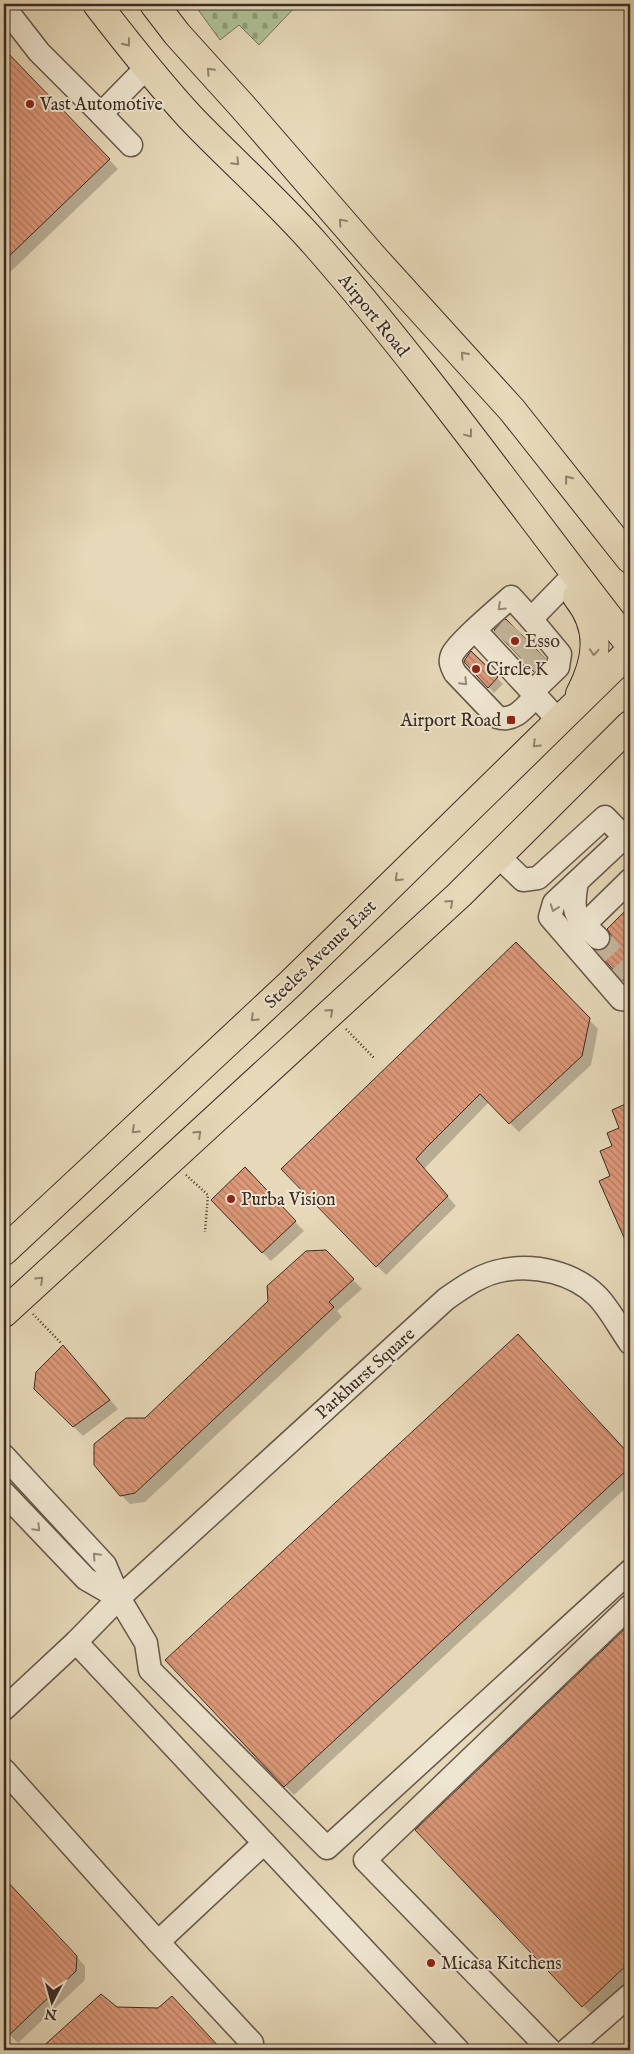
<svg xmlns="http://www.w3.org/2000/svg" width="634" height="2054" font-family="'IM FELL English',serif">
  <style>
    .cemetery { fill: url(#cemetery-stones); stroke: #74765c }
    .shadow { fill: #0003 }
    .building { fill: url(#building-back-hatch); stroke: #3a2c25 }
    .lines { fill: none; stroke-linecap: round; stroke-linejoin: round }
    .minor-tunnel { stroke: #c4b69b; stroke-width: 22; stroke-dasharray: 22 11; stroke-linecap: butt }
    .minor-casing { stroke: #65574a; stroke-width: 25 }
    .major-casing { stroke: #3a2c25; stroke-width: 30 }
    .path { stroke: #3a2c25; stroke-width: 2.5; stroke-dasharray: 1 2.5; stroke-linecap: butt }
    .minor { stroke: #efe6d1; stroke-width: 22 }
    .major { stroke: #e6d8b8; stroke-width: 28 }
    .oneway { stroke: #90826e }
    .oneway2 { stroke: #94897b }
    .poi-dot { fill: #8f2418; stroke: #efe6d1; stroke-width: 2 }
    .labels { text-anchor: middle; stroke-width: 4; stroke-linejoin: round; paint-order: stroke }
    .poi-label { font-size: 18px; fill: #3a2c25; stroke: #efe6d1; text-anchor: start }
    .street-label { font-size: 18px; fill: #3a2c25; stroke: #efe6d1 }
  </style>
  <defs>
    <pattern id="cemetery-stones" width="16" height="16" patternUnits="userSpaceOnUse" patternTransform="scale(1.25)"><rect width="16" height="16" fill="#aec094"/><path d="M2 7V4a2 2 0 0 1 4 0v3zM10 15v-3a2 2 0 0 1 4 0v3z" fill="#8f9c79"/></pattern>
    <pattern id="building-back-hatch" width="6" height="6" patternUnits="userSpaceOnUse" patternTransform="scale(1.25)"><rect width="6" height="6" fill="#dc9878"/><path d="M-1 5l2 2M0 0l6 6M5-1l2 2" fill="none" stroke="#b37c62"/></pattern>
  </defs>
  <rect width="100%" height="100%" fill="#e6d8b8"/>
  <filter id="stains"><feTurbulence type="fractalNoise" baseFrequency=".004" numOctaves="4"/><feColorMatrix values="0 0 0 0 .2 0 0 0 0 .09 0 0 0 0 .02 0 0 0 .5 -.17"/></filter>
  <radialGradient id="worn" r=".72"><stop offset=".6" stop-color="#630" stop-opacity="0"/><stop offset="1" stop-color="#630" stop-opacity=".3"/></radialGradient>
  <!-- cemetery -->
  <path class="cemetery" d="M194 4H298L259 45 239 25 220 40Z"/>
  <!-- shadow -->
  <g class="shadow">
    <path d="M4 50 118 169 4 278Z"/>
    <path d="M506 620 547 664 537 674 495 630Z"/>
    <path d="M472 653 503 684 494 693 467 665Z"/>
    <path d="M630 908V987L623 979 609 948 612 942V934L609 929Z"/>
    <path d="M516 944 598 1029 591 1065 519 1132 489 1102 424 1169 456 1206 386 1275 283 1169Z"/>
    <path d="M630 1104V1240L624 1234 612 1177 613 1146 620 1129 613 1111Z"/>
    <path d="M244 1169 304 1231 271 1261 212 1200Z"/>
    <path d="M326 1252 362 1289 337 1311 342 1317 145 1502 130 1504 121 1495 146 1419Z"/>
    <path d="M527 1344 630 1456V1484L294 1795 285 1786Z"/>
    <path d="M72 1356 118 1409 83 1436 36 1389Z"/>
    <path d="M630 1625V1979L592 2015 417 1830Z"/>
    <path d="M4 1815 10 1821 9 1835 4 1840Z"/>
    <path d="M4 1879 85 1966V1980L18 2043 4 2029Z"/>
    <path d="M101 1995 117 2009H158L181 2007 221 2050H41Z"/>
  </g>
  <!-- building -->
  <g class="building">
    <path d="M4 49 110 159 4 261Z"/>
    <path d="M506 619 546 659 534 672 494 630Z"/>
    <path d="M471 651 498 677 488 688 465 663 464 661Z"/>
    <path d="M630 906V975L625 980H622L597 951 602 950 608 947 611 942V935L607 929Z"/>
    <path d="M516 942 590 1018 582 1056 509 1124 480 1094 426 1148 416 1159 448 1196 376 1267 281 1169Z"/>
    <path d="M630 1102V1251L599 1181 610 1176 600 1151 612 1146 607 1133 619 1128 612 1110Z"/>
    <path d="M245 1167 296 1221 262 1253 211 1200Z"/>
    <path d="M326 1250 354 1279 329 1302 334 1307 135 1493 120 1496 94 1465V1444L126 1418H145L268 1301 267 1286 306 1251Z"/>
    <path d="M518 1334 630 1455V1467L284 1787 165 1660Z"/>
    <path d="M63 1345 110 1400 73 1427 34 1389 36 1372Z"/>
    <path d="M630 1624V1962L582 2007 415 1830Z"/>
    <path d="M4 1878 77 1956 76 1971 4 2040Z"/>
    <path d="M101 1994 117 2007 158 2008 172 1996 222 2050H39Z"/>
  </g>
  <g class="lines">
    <!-- minor-tunnel -->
    <g class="minor-tunnel">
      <path d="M502 639 513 626"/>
      <path d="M516 653 528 641"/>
      <path d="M528 666 540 653"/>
      <path d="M598 938 630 973"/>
    </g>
    <!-- minor casing -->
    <g class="minor-casing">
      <g id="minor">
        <path d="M4 7 39 52 101 114 147 67"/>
        <path d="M101 114 131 145"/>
        <path d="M531 619 560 654 558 667 532 692"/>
        <path d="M475 630 559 721"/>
        <path d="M536 696C525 707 514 723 497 717L455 673C452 667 449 662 452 655 457 643 499 608 511 597L531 619 566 583"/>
        <path d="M630 832 554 903 550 917 621 999 630 1000"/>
        <path d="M498 856 523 880 538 878 605 817 630 843"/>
        <path d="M577 882C571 915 575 916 598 938"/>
        <path d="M584 925 630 880"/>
        <path d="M4 1456 105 1565 119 1598 146 1643 150 1670 327 1848 630 1571"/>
        <path d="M4 1493 86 1579 119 1598"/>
        <path d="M76 1642 458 2050"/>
        <path d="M4 1709 76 1642 119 1598 446 1299C463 1287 483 1273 504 1270 536 1264 574 1273 597 1296 609 1308 620 1329 630 1343"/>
        <path d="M4 1770 158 1942 264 1843"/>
        <path d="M158 1942 252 2043"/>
        <path d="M550 2050 365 1860 630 1606"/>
        <path d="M567 2050 630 1995"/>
      </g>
    </g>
    <!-- major casing -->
    <g class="major-casing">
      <g id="major">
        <path d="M97 4C127 43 157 81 190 117 232 161 277 200 317 246 428 373 526 512 630 645"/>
        <path d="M154 4 177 34 243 107 374 258 512 410 630 559"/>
        <path d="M577 597C602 628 598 660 580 694"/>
        <path d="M4 1251 290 984 630 651"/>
        <path d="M4 1313 459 895 630 725"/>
      </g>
    </g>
    <!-- path -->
    <g class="path">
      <path d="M346 1029 374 1058"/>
      <path d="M186 1175 208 1195 205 1232"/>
      <path d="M33 1314 61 1343"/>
    </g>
    <!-- minor -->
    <use href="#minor" class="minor"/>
    <!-- major -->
    <use href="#major" class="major"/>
  </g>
  <!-- one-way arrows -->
  <defs><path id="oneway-chevron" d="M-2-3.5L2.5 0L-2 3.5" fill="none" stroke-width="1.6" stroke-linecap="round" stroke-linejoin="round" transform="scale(1.25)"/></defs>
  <g class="oneway">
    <use href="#oneway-chevron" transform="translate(127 43) rotate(52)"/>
    <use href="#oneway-chevron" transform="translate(210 71) rotate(-133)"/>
    <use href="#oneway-chevron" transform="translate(236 162) rotate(45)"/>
    <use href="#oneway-chevron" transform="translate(342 222) rotate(-131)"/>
    <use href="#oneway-chevron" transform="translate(464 355) rotate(-132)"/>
    <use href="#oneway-chevron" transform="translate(469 434) rotate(53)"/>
    <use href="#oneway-chevron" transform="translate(568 479) rotate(-128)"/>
    <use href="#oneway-chevron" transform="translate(594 652) rotate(94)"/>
    <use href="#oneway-chevron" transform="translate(536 744) rotate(136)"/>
    <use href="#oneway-chevron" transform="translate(398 878) rotate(136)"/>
    <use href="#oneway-chevron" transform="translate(450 903) rotate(-42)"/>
    <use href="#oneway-chevron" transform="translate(330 1012) rotate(-42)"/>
    <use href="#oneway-chevron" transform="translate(254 1018) rotate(136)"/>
    <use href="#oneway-chevron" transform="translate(135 1130) rotate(137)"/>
    <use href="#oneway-chevron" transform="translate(198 1134) rotate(-43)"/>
    <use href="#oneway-chevron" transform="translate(40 1280) rotate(-43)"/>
  </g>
  <g class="oneway2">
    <use href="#oneway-chevron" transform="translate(501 607) rotate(137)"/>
    <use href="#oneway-chevron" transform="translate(464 682) rotate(46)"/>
    <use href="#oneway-chevron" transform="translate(554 908) rotate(110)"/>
    <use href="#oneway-chevron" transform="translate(37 1528) rotate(46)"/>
    <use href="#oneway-chevron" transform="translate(96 1556) rotate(-133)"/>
  </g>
  <!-- markers -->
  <g class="poi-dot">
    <circle cx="30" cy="104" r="5"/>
    <circle cx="515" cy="641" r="5"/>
    <circle cx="476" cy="669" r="5"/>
    <rect x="506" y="715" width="10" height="10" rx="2.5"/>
    <circle cx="231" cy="1199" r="5"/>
    <circle cx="431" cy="1963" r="5"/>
  </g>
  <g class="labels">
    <!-- poi labels -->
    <g class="poi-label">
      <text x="40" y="110">Vast Automotive</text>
      <text x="525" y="647">Esso</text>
      <text x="486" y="675">Circle K</text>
      <text x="501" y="726" text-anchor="end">Airport Road</text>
      <text x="241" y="1205">Purba Vision</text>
      <text x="441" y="1969">Micasa Kitchens</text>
    </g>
    <!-- street labels -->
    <g class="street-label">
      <text transform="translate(374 315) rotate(51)" y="6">Airport Road</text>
      <text transform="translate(320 954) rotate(-44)" y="6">Steeles Avenue East</text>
      <text transform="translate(365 1373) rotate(-42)" y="6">Parkhurst Square</text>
    </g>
  </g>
  <!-- margin -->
  <rect width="634" height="2054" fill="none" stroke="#e6d8b8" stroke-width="20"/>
  <rect x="5" y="5" width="624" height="2044" fill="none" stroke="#3a2c25" stroke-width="2.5"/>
  <rect x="10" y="10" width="614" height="2034" fill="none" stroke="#3a2c25"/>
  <!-- north arrow -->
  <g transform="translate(52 2002) rotate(186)" stroke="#efe6d1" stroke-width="4" paint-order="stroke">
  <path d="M0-4L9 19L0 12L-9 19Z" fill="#3a2c25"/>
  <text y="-8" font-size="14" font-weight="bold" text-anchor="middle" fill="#3a2c25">N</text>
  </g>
  <rect width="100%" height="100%" filter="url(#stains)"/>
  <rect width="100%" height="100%" fill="url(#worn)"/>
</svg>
